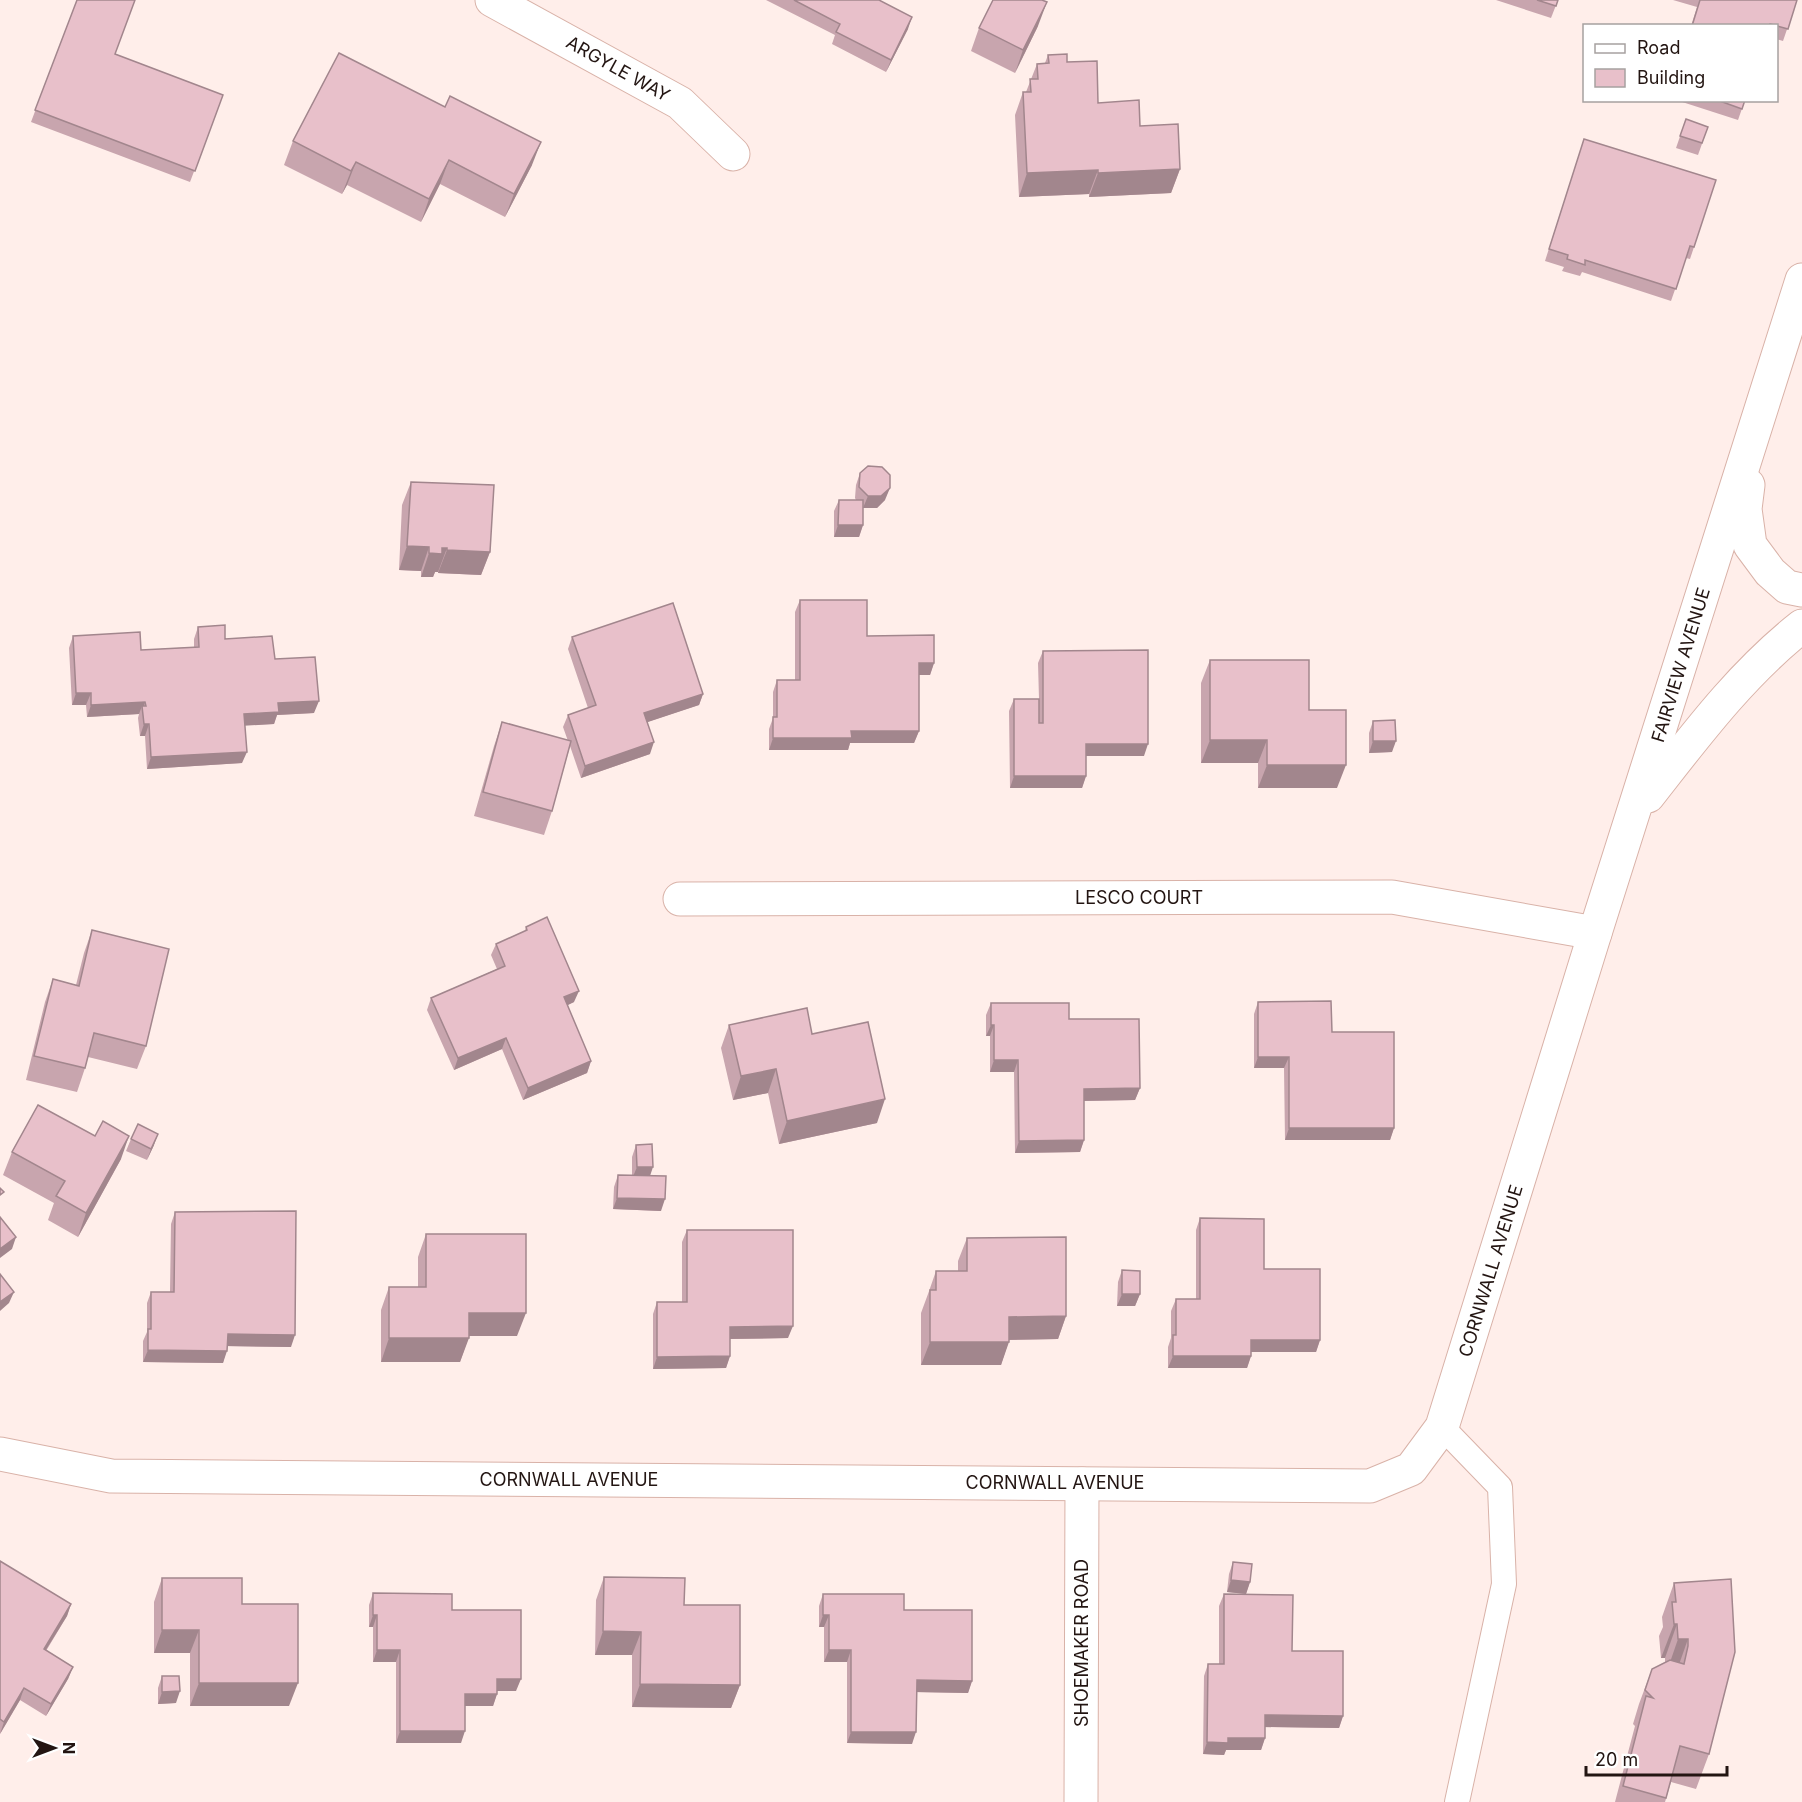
<svg xmlns="http://www.w3.org/2000/svg" width="1802" height="1802" font-family="Inter,sans-serif">
  <style>
    .lines { fill: none; stroke-linecap: round; stroke-linejoin: round }
    .service-casing { stroke: #d9b2a8; stroke-width: 26 }
    .minor-casing { stroke: #d9b2a8; stroke-width: 35 }
    .service { stroke: #fff; stroke-width: 24 }
    .minor { stroke: #fff; stroke-width: 33 }
    .wall { fill: #c8a5ae }
    .shaded-wall { fill: #a2868d }
    .building { fill: #e8c0ca; stroke: #a2868d; stroke-width: 1.5 }
    .labels { text-anchor: middle; stroke-width: 5; stroke-linejoin: round; paint-order: stroke }
    .street-label { font-size: 18px; fill: #231512; stroke: #fff }
  </style>
  <rect width="100%" height="100%" fill="#ffeeea"/>
  <g class="lines">
    <!-- service casing -->
    <g class="service-casing">
      <path id="service" d="M1442 1427 1500 1487 1504 1584 1457 1802"/>
    </g>
    <!-- minor casing -->
    <g class="minor-casing">
      <g id="minor">
        <path d="M492 0 680 103 733 154"/>
        <path d="M1748 485 1745 509 1750 545 1770 572 1787 587 1802 590"/>
        <path d="M1648 796C1695 736 1741 674 1802 626"/>
        <path d="M680 899 1392 897 1595 933"/>
        <path d="M0 1454 111 1476 1370 1486 1411 1469 1442 1427 1595 933 1802 280"/>
        <path d="M1081 1802 1082 1484"/>
      </g>
    </g>
    <!-- service -->
    <use href="#service" class="service"/>
    <!-- minor -->
    <use href="#minor" class="minor"/>
  </g>
  <!-- wall -->
  <g class="wall">
    <path d="M77 0 115 54 223 95 190 182 31 122Z"/>
    <path d="M766 0H879L908 29 886 72 832 44 835 35Z"/>
    <path d="M1496 0H1558L1551 18Z"/>
    <path d="M1673 0H1797L1783 41 1776 39V26H1691L1697 7Z"/>
    <path d="M1038 26 1015 73 971 51 979 28Z"/>
    <path d="M1048 55 1067 62 1098 103 1140 126 1180 169 1171 193 1089 197V194L1019 197 1015 115 1023 92H1026L1037 64 1045 63Z"/>
    <path d="M1676 100H1745L1738 120Z"/>
    <path d="M1686 119 1708 127 1698 155 1676 148Z"/>
    <path d="M1584 139 1694 247 1690 259 1686 258 1671 301 1582 272 1580 276 1562 271 1564 267 1545 261Z"/>
    <path d="M293 141 532 165 505 217 440 184 421 222 347 185 342 194 284 165Z"/>
    <path d="M860 473 885 500 877 508H863V525L859 537H834V511L839 500H856L855 498 856 485Z"/>
    <path d="M411 482 490 552 481 575 438 573V572H435L433 577H421V571L399 570 402 505Z"/>
    <path d="M800 600 867 636 934 663 930 675H919V731L914 743H850L848 750H769V729L773 718V692L777 680H795V612Z"/>
    <path d="M198 627 275 659 314 713 277 715 274 724 245 725 242 763 147 769 145 736H140L138 718 139 714 87 717 86 705H72L69 648 73 636 141 650 194 647V639Z"/>
    <path d="M572 637 703 694 699 705 647 722 650 754 581 778 570 746 552 811 544 835 474 816 494 746 502 722 568 741 563 727 568 715 588 708 568 649Z"/>
    <path d="M1043 651 1144 756H1086V776L1082 788H1010L1009 711 1014 699H1039L1038 663Z"/>
    <path d="M1210 660 1337 788H1258V763H1201V683Z"/>
    <path d="M1373 721 1392 752 1369 753V733Z"/>
    <path d="M526 927 574 1002 567 1005 591 1061 587 1073 523 1100 502 1049 454 1070 427 1010 431 998 497 969 491 955 496 944 525 931Z"/>
    <path d="M92 930 146 1046 137 1069 88 1057 85 1068 77 1092 26 1080 45 1002 53 979 76 985 84 953Z"/>
    <path d="M1258 1002 1332 1032 1394 1128 1390 1140H1285L1284 1068H1254V1014Z"/>
    <path d="M991 1003 1069 1019 1140 1088 1135 1100 1084 1101V1140L1080 1152 1015 1153 1014 1072H990V1036H986V1015Z"/>
    <path d="M729 1025 812 1034 877 1123 779 1144 768 1093 733 1100 721 1048Z"/>
    <path d="M95 1136 121 1159 78 1237 48 1220 54 1203 3 1175 12 1152Z"/>
    <path d="M131 1139 154 1145 147 1160 126 1151Z"/>
    <path d="M636 1145 650 1176 661 1211 613 1209 614 1187 618 1175H632V1157Z"/>
    <path d="M175 1212 291 1347 227 1346 223 1363 143 1362V1341L147 1332V1303L151 1292H170L171 1224Z"/>
    <path d="M1200 1218 1264 1269 1320 1340 1316 1352H1251V1356L1247 1368H1168V1347L1171 1338V1311L1176 1299H1196V1230Z"/>
    <path d="M687 1230 788 1338 730 1339V1356L726 1368 653 1369V1314L657 1302H682V1242Z"/>
    <path d="M426 1234 517 1336H469L460 1362H381V1310L389 1287H418V1257Z"/>
    <path d="M967 1238 1066 1316 1058 1339 1009 1340 1001 1365H921V1313L928 1294 936 1271H958V1261Z"/>
    <path d="M1122 1270 1140 1294 1135 1306H1117L1118 1282Z"/>
    <path d="M0 1561 71 1604 67 1616 46 1651 73 1667 68 1679 46 1716 20 1700 0 1734Z"/>
    <path d="M1233 1562 1250 1582 1246 1594 1227 1592 1229 1574Z"/>
    <path d="M604 1577 684 1605 740 1685 731 1708 632 1707V1655H595L596 1600Z"/>
    <path d="M162 1578 242 1604 289 1706H190V1653H154V1602Z"/>
    <path d="M1731 1579 1709 1754 1696 1789 1671 1782 1665 1802H1615L1635 1726 1633 1724 1639 1704 1652 1669 1665 1662V1658H1661L1659 1636 1663 1627 1662 1617 1674 1583Z"/>
    <path d="M373 1593 452 1610 516 1691H497V1694L493 1706H465L461 1743H396V1662H373V1627H369V1605Z"/>
    <path d="M823 1594 904 1610 972 1681 968 1693 917 1692 912 1744 847 1743V1662H824V1627H819V1606Z"/>
    <path d="M1224 1594 1292 1651 1343 1716 1339 1728 1265 1727V1738L1261 1750H1226L1224 1755 1203 1754 1204 1676 1208 1664H1219V1606Z"/>
    <path d="M162 1676 176 1703 158 1704V1688Z"/>
  </g>
  <!-- shaded-wall -->
  <g class="shaded-wall">
    <path d="M1047 2 1038 26 1015 73 1023 50Z"/>
    <path d="M912 17 908 29 886 72 891 60Z"/>
    <path d="M541 142 532 165 505 217 514 194Z"/>
    <path d="M449 160 440 184 421 222 429 199Z"/>
    <path d="M356 162 347 185 342 194 351 171Z"/>
    <path d="M1180 169 1171 193 1089 197 1098 173Z"/>
    <path d="M1098 170 1089 194 1019 197 1027 173Z"/>
    <path d="M890 488 885 500 877 508H863L868 496Z"/>
    <path d="M838 525H863L859 537H834Z"/>
    <path d="M407 546 429 547 421 571 399 570Z"/>
    <path d="M442 548H447L438 572H435L433 577H421L429 553Z"/>
    <path d="M447 550 490 552 481 575 438 573Z"/>
    <path d="M919 663H934L930 675H914Z"/>
    <path d="M76 693H91L86 705H72Z"/>
    <path d="M703 694 699 705 639 725 644 713Z"/>
    <path d="M319 701 314 713 277 715 274 724 240 726 244 714 278 703Z"/>
    <path d="M145 702 143 710 142 706 139 714 87 717 91 705Z"/>
    <path d="M144 724H149L145 736H140Z"/>
    <path d="M851 731H919L914 743H850L848 750H769L773 738Z"/>
    <path d="M1210 740H1267L1258 763H1201Z"/>
    <path d="M1373 741H1396L1392 752 1369 753Z"/>
    <path d="M654 742 650 754 581 778 585 766Z"/>
    <path d="M1086 744H1148L1144 756H1082Z"/>
    <path d="M247 752 242 763 147 769 151 757Z"/>
    <path d="M1267 765H1346L1337 788H1258Z"/>
    <path d="M1014 776H1086L1082 788H1010Z"/>
    <path d="M579 991 574 1002 560 1009 564 997Z"/>
    <path d="M991 1025H994L990 1036H986Z"/>
    <path d="M506 1038 502 1049 454 1070 458 1058Z"/>
    <path d="M1258 1057H1289L1284 1068H1254Z"/>
    <path d="M994 1060H1018L1014 1072H990Z"/>
    <path d="M591 1061 587 1073 523 1100 528 1088Z"/>
    <path d="M776 1069 768 1093 733 1100 741 1076Z"/>
    <path d="M1140 1088 1135 1100 1080 1101 1084 1089Z"/>
    <path d="M885 1099 877 1123 779 1144 787 1121Z"/>
    <path d="M1289 1128H1394L1390 1140H1285Z"/>
    <path d="M158 1134 154 1145 147 1160 151 1149Z"/>
    <path d="M129 1136 121 1159 78 1237 86 1213Z"/>
    <path d="M1084 1140 1080 1152 1015 1153 1019 1141Z"/>
    <path d="M637 1167H653L649 1179H632Z"/>
    <path d="M617 1198 665 1199 661 1211 613 1209Z"/>
    <path d="M16 1237 12 1249 0 1258V1249Z"/>
    <path d="M14 1292 9 1303 0 1311V1302Z"/>
    <path d="M1122 1294H1140L1135 1306H1117Z"/>
    <path d="M469 1313H526L517 1336H460Z"/>
    <path d="M1066 1316 1058 1339 1001 1340 1009 1317Z"/>
    <path d="M793 1326 788 1338 726 1339 730 1327Z"/>
    <path d="M228 1334 295 1335 291 1347 223 1346Z"/>
    <path d="M389 1338H469L460 1362H381Z"/>
    <path d="M1251 1340H1320L1316 1352H1247Z"/>
    <path d="M930 1342H1009L1001 1365H921Z"/>
    <path d="M148 1350 227 1351 223 1363 143 1362Z"/>
    <path d="M730 1356 726 1368 653 1369 657 1357Z"/>
    <path d="M1173 1356H1251L1247 1368H1168Z"/>
    <path d="M1231 1580 1250 1582 1246 1594 1227 1592Z"/>
    <path d="M71 1604 67 1616 39 1661 44 1649Z"/>
    <path d="M373 1615H377L373 1627H369Z"/>
    <path d="M823 1615H829L824 1627H819Z"/>
    <path d="M1674 1624H1677L1665 1658H1661Z"/>
    <path d="M162 1630H199L190 1653H154Z"/>
    <path d="M603 1631 641 1632 632 1655H595Z"/>
    <path d="M1678 1639H1688L1676 1673 1666 1674Z"/>
    <path d="M377 1650H400L396 1662H373Z"/>
    <path d="M829 1650H851L847 1662H824Z"/>
    <path d="M73 1667 68 1679 46 1716 51 1704Z"/>
    <path d="M497 1679H521L516 1691H493Z"/>
    <path d="M917 1680 972 1681 968 1693 913 1692Z"/>
    <path d="M199 1683H298L289 1706H190Z"/>
    <path d="M640 1684 740 1685 731 1708 632 1707Z"/>
    <path d="M24 1688 20 1700 0 1734 4 1722Z"/>
    <path d="M180 1691 176 1703 158 1704 162 1692Z"/>
    <path d="M465 1694H497L493 1706H461Z"/>
    <path d="M1265 1715 1343 1716 1339 1728 1261 1727Z"/>
    <path d="M400 1731H465L461 1743H396Z"/>
    <path d="M851 1732H916L912 1744 847 1743Z"/>
    <path d="M1228 1738H1265L1261 1750H1226L1224 1755 1203 1754 1207 1742Z"/>
  </g>
  <!-- building -->
  <g class="building">
    <path d="M77 0H135L115 54 223 95 195 171 35 110Z"/>
    <path d="M794 0H879L912 17 891 60 836 32 840 24Z"/>
    <path d="M993 0H1042L1047 2 1023 50 979 28Z"/>
    <path d="M1537 0H1558L1556 6Z"/>
    <path d="M1700 0H1797L1788 29 1770 24 1769 26H1692Z"/>
    <path d="M339 53 445 107 450 96 541 142 514 194 449 160 429 199 356 162 351 171 293 141Z"/>
    <path d="M1067 54V62L1097 61 1098 103 1139 100 1140 126 1178 124 1180 169 1098 173V170L1027 173 1023 92H1031L1030 79H1038L1037 64 1049 63 1048 55Z"/>
    <path d="M1717 100H1745L1742 109Z"/>
    <path d="M1686 119 1708 127 1702 143 1680 136Z"/>
    <path d="M1584 139 1716 180 1694 247 1690 246 1676 289 1585 260V265L1567 259 1568 255 1549 249Z"/>
    <path d="M868 466 882 467 890 475V488L881 496H868L859 487 860 473Z"/>
    <path d="M411 482 494 485 490 552 447 550V548H442V554L429 553V547L407 546Z"/>
    <path d="M839 500H863V525H838Z"/>
    <path d="M800 600H867V636L934 635V663H919V731H851L852 738H773V717H777V680H800Z"/>
    <path d="M673 603 703 694 644 713 654 742 585 766 568 715 596 705 572 637Z"/>
    <path d="M225 625V639L272 636 275 659 315 657 319 701 278 703 279 712 244 714 247 752 151 757 149 724H144L142 706H146L145 702 91 705V693H76L73 636 140 632 141 650 199 647 198 627Z"/>
    <path d="M1148 650V744H1086V776H1014V699H1039V723H1043V651Z"/>
    <path d="M1210 660H1309V710H1346V765H1267V740H1210Z"/>
    <path d="M1395 720 1396 741H1373V721Z"/>
    <path d="M502 722 571 741 552 811 483 792Z"/>
    <path d="M547 917 579 991 564 997 591 1061 528 1088 506 1038 458 1058 431 998 505 966 496 944 527 930 526 927Z"/>
    <path d="M92 930 169 949 146 1046 94 1033 85 1068 34 1056 53 979 79 986Z"/>
    <path d="M1331 1001 1332 1032H1394V1128H1289V1057H1258V1002Z"/>
    <path d="M991 1003H1069V1019H1139L1140 1088 1084 1089V1140L1019 1141 1018 1060H994V1025H991Z"/>
    <path d="M807 1008 812 1034 868 1022 885 1099 787 1121 776 1069 741 1076 729 1025Z"/>
    <path d="M38 1105 95 1136 103 1121 129 1136 86 1213 56 1196 65 1181 12 1152Z"/>
    <path d="M138 1124 158 1134 151 1149 131 1139Z"/>
    <path d="M652 1144 653 1167H637L636 1145Z"/>
    <path d="M618 1175 666 1176 665 1199 617 1198Z"/>
    <path d="M0 1188 4 1192 0 1195Z"/>
    <path d="M296 1211 295 1335 228 1334 227 1351 148 1350V1329H151V1292H174L175 1212Z"/>
    <path d="M0 1217 16 1237 0 1249Z"/>
    <path d="M1200 1218 1264 1219V1269H1320V1340H1251V1356H1173V1335H1176V1299H1200Z"/>
    <path d="M687 1230H793V1326L730 1327V1356L657 1357V1302H687Z"/>
    <path d="M426 1234H526V1313H469V1338H389V1287H426Z"/>
    <path d="M1066 1237V1316L1009 1317V1342H930V1290H936V1271H967V1238Z"/>
    <path d="M1122 1270 1140 1271V1294H1122Z"/>
    <path d="M0 1274 14 1292 0 1302Z"/>
    <path d="M0 1561 71 1604 44 1649 73 1667 51 1704 24 1688 4 1722 0 1719Z"/>
    <path d="M1233 1562 1252 1564 1250 1582 1231 1580Z"/>
    <path d="M604 1577 685 1578 684 1605H740V1685L640 1684 641 1632 603 1631Z"/>
    <path d="M162 1578H242V1604H298V1683H199V1630H162Z"/>
    <path d="M1731 1579 1735 1652 1709 1754 1680 1746 1666 1798 1623 1786 1646 1696 1653 1698 1645 1690 1652 1669 1670 1660 1684 1664 1688 1646V1639H1678L1677 1624H1674L1672 1602H1676L1674 1583Z"/>
    <path d="M373 1593 452 1594V1610H521V1679H497V1694H465V1731H400V1650H377V1615H373Z"/>
    <path d="M823 1594H904V1610H972V1681L917 1680 916 1732H851V1650H829V1615H823Z"/>
    <path d="M1224 1594 1293 1595 1292 1651H1343V1716L1265 1715V1738H1228V1743L1207 1742 1208 1664H1224Z"/>
    <path d="M162 1676H179L180 1691 162 1692Z"/>
  </g>
  <g class="labels">
    <!-- street labels -->
    <g class="street-label">
      <text transform="translate(618 69) rotate(29)" y="6">ARGYLE WAY</text>
      <text transform="translate(1681 665) rotate(-73)" y="6">FAIRVIEW AVENUE</text>
      <text x="1139" y="904">LESCO COURT</text>
      <text transform="translate(1491 1271) rotate(-73)" y="6">CORNWALL AVENUE</text>
      <text x="569" y="1486">CORNWALL AVENUE</text>
      <text x="1055" y="1489">CORNWALL AVENUE</text>
      <text transform="translate(1082 1643) rotate(-90)" y="6">SHOEMAKER ROAD</text>
    </g>
  </g>
  <!-- legend -->
  <rect x="1583" y="24" width="195" height="78" fill="#ffffff" stroke="#a7a1a0" stroke-width="1.5"/>
  <rect x="1595" y="44" width="30" height="9" fill="#ffffff" stroke="#a7a1a0" stroke-width="1.5"/>
  <text x="1637" y="54" font-size="18" fill="#231512">Road</text>
  <rect x="1595" y="69" width="30" height="18" fill="#e8c0ca" stroke="#a7a1a0" stroke-width="1.5"/>
  <text x="1637" y="84" font-size="18" fill="#231512">Building</text>
  <!-- north arrow -->
  <g transform="translate(54 1748) rotate(90)" stroke="#ffffff" stroke-width="4.5" paint-order="stroke">
  <path d="M0-4.5L10 22L0 15L-10 22Z" fill="#231512"/>
  <text y="-9" font-size="16" font-weight="bold" text-anchor="middle" fill="#231512">N</text>
  </g>
  <!-- scale -->
  <path d="M1586 1766v9h141v-9" fill="none" stroke="#231512" stroke-width="3"/>
  <text x="1595" y="1766" font-size="18" fill="#231512" stroke="#ffffff" stroke-width="4.5" paint-order="stroke">20 m</text>
</svg>
